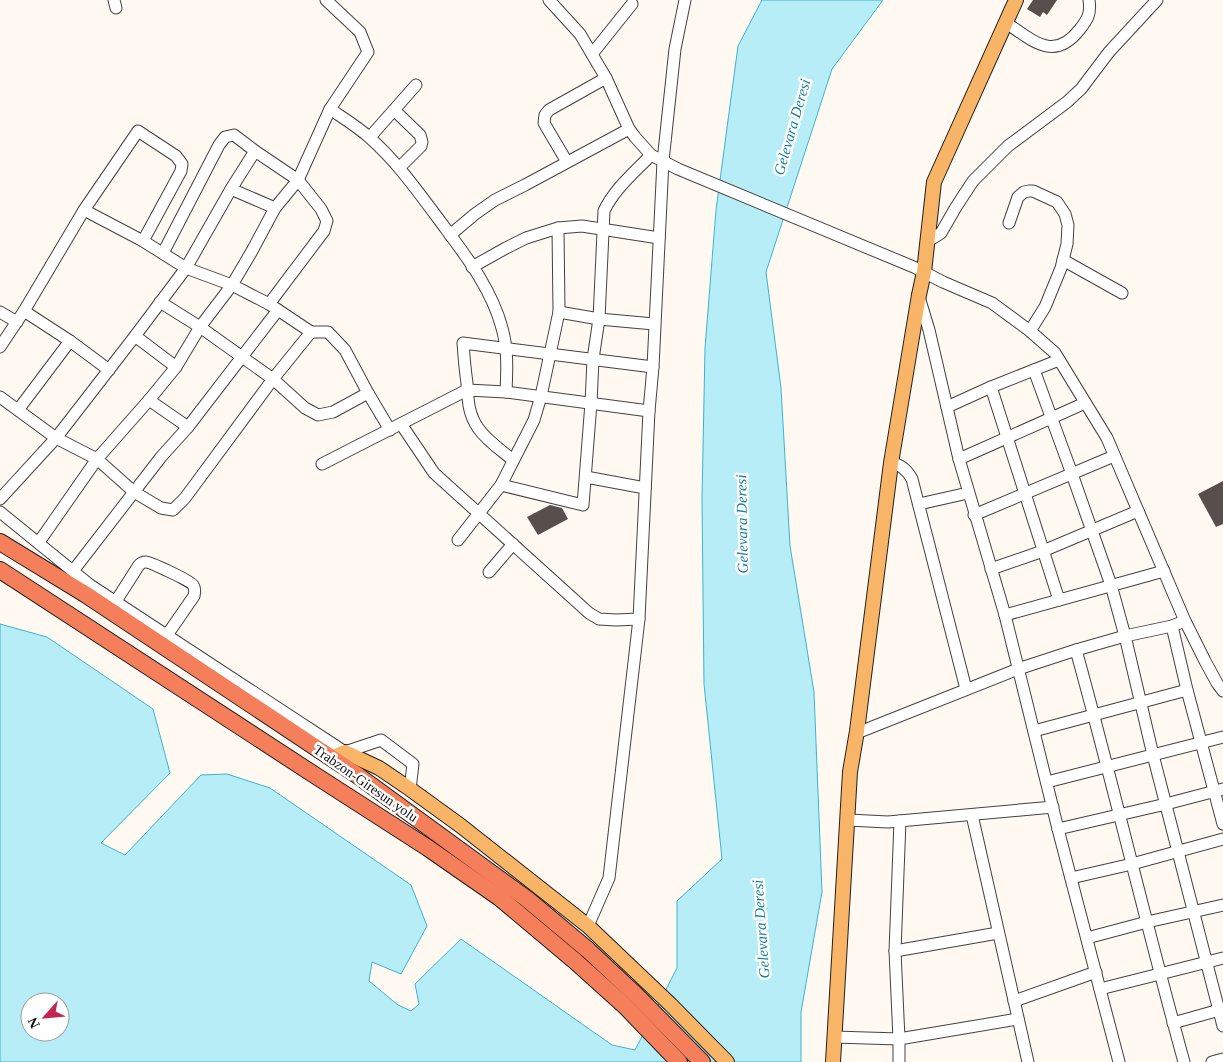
<svg xmlns="http://www.w3.org/2000/svg" width="1223" height="1062" font-family="'Times New Roman',serif">
  <style>
    .water { fill: #b6edf6; stroke: #3db4ce; fill-rule: evenodd }
    .building { fill: #584e4b }
    .lines { fill: none; stroke-linecap: round; stroke-linejoin: round }
    .minor-casing { stroke: #424242; stroke-width: 13 }
    .major-casing { stroke: #202020; stroke-width: 16 }
    .highway-casing { stroke: #202020; stroke-width: 18 }
    .minor { stroke: #fff; stroke-width: 11 }
    .major { stroke: #f8b568; stroke-width: 14 }
    .highway { stroke: #f47f5a; stroke-width: 16 }
    .labels { text-anchor: middle; stroke-width: 5; stroke-linejoin: round; paint-order: stroke }
    .street-label { font-size: 14px; fill: #0f0f0f; stroke: #fff }
    .water-label { font-size: 15px; font-style: italic; fill: #177e9b; stroke: #fff }
  </style>
  <rect width="100%" height="100%" fill="#fff9f2"/>
  <!-- water -->
  <path class="water" d="M762 0H883L832 69 766 272 781 388 790 546 814 692 822 892 801 1012V1062H0V624L47 637 153 709 170 773 101 843 125 855 201 775 227 774 270 788 411 885 427 926 401 974 372 962 369 981 398 1005 411 1011 419 1004 415 984 461 939 612 1045 635 1050 677 968V901L722 859 704 684 702 499 705 348 716 210 738 46ZM30 1002H60V1032H30Z"/>
  <!-- building -->
  <g class="building">
    <path d="M1033 0H1057L1047 15 1043 12 1040 17 1027 9Z"/>
    <path d="M1223 481V524L1216 527 1198 494Z"/>
    <path d="M550 505 562 508 568 519 538 535 527 517Z"/>
  </g>
  <g class="lines">
    <!-- minor casing -->
    <g class="minor-casing">
      <g id="minor">
        <path d="M114 0 116 8"/>
        <path d="M549 0 580 34 606 78 629 129 635 137 651 155 678 169 916 268 943 282 992 303 1030 331 1055 353 1107 438 1185 621 1205 661 1217 683 1223 691"/>
        <path d="M1005 22C1032 40 1054 63 1080 29 1088 19 1091 13 1089 0"/>
        <path d="M592 54 632 4"/>
        <path d="M330 109C343 118 358 127 370 138 396 161 416 189 437 217 462 251 491 286 502 328 508 349 507 370 506 392"/>
        <path d="M394 110 420 135 422 142 421 146 400 167"/>
        <path d="M370 137 416 85"/>
        <path d="M567 162 544 123 545 115 549 110 606 78"/>
        <path d="M231 189 275 208"/>
        <path d="M84 210 143 241 186 268 232 285 269 304 311 332H328L345 350 368 393 333 412 318 415 305 408 273 379 200 327 160 302"/>
        <path d="M1009 223 1018 197 1024 192 1029 191H1033L1057 202 1065 214 1068 225 1067 244 1061 268 1045 307 1030 331"/>
        <path d="M450 235 475 214 495 200 525 185 629 129"/>
        <path d="M928 239 933 238 941 233 956 207 973 181 1008 146 1067 102 1081 89 1109 52 1157 0"/>
        <path d="M163 253 219 145 225 137 234 135 255 151"/>
        <path d="M1063 260 1122 293"/>
        <path d="M472 267 506 248 526 238 558 228 582 226 659 238"/>
        <path d="M919 297 929 330 959 459 1005 615 1058 829 1119 1062"/>
        <path d="M24 311 70 341 109 370"/>
        <path d="M0 312 17 322"/>
        <path d="M559 312 599 319 654 324"/>
        <path d="M135 336 176 367"/>
        <path d="M0 347 24 311 84 210 138 131 176 156 182 164 181 171 143 241"/>
        <path d="M1034 370 1072 474 1111 585 1125 636 1153 755 1223 1026"/>
        <path d="M991 387 1059 600"/>
        <path d="M368 393 390 430"/>
        <path d="M0 397 56 438 97 459 134 492 161 508 173 510 185 498 273 379 311 332"/>
        <path d="M149 400 188 427"/>
        <path d="M947 407 991 387 1059 360"/>
        <path d="M18 410 70 341"/>
        <path d="M401 424 434 473 589 613 599 619 616 620 639 619"/>
        <path d="M959 459 1085 403"/>
        <path d="M513 460C501 450 487 441 478 428 468 413 468 400 467 383 465 370 464 357 463 343L653 367"/>
        <path d="M891 463C901 464 907 470 912 479L966 689"/>
        <path d="M322 464 467 390 506 392 649 411"/>
        <path d="M586 477 645 488"/>
        <path d="M501 485 583 505 591 403 593 359 599 319 604 211C614 189 635 172 651 155"/>
        <path d="M0 499 56 438 135 336 186 268 231 189 255 151 298 180 321 209 327 221 324 231 269 304"/>
        <path d="M919 504 968 493"/>
        <path d="M0 512 90 585 87 591"/>
        <path d="M974 515 1114 456"/>
        <path d="M458 540 501 485 534 420 541 396 559 312 558 228"/>
        <path d="M39 542 97 459 149 400 176 367 200 327 232 285 252 251 275 208 298 180 330 109 368 52 360 32 326 0"/>
        <path d="M991 569 1043 551 1138 511"/>
        <path d="M73 571 161 457 188 427 278 310"/>
        <path d="M489 572 513 544"/>
        <path d="M90 585 345 752 381 740 413 764 410 789"/>
        <path d="M116 601 139 565C141 563 143 562 146 562 150 562 191 581 193 585 195 588 195 592 194 596L167 635"/>
        <path d="M1005 615 1164 571"/>
        <path d="M1172 626 1187 690 1223 824"/>
        <path d="M1076 650C1114 787 1146 925 1184 1062"/>
        <path d="M857 731H862L1018 669 1076 650 1125 636 1172 626 1185 621"/>
        <path d="M1034 731 1187 690"/>
        <path d="M1047 782 1223 737"/>
        <path d="M972 815 1028 1062"/>
        <path d="M848 820 888 822 1053 807"/>
        <path d="M1058 829 1166 804 1223 789"/>
        <path d="M1071 878 1132 864 1223 839"/>
        <path d="M588 926 609 878 639 619 649 411 653 367 663 161 675 49 685 0"/>
        <path d="M1087 938 1147 922 1223 905"/>
        <path d="M895 951 998 933"/>
        <path d="M1100 989 1223 958"/>
        <path d="M1014 1001 1096 972"/>
        <path d="M1173 1023 1223 1009"/>
        <path d="M834 1037 899 1039 1018 1019"/>
        <path d="M899 1062V1039L895 951 900 821"/>
        <path d="M1212 1062 1223 1059"/>
      </g>
    </g>
    <!-- major casing -->
    <g class="major-casing">
      <g id="major">
        <path d="M331 758 345 752 379 768 410 789 461 826 588 926 671 1005 727 1062"/>
        <path d="M833 1062 850 772 857 731 891 463 919 295 924 272 934 182 1016 0"/>
      </g>
    </g>
    <!-- highway casing -->
    <g class="highway-casing">
      <g id="highway">
        <path d="M0 542 85 594 357 775 527 899 588 950 636 995 702 1062"/>
        <path d="M0 570 313 774 428 848 500 898 575 961 625 1006 679 1062"/>
      </g>
    </g>
    <!-- minor -->
    <use href="#minor" class="minor"/>
    <!-- major -->
    <use href="#major" class="major"/>
    <!-- highway -->
    <use href="#highway" class="highway"/>
  </g>
  <g class="labels">
    <!-- street labels -->
    <g class="street-label">
      <text transform="translate(366 783) rotate(35)" y="5">Trabzon-Giresun yolu</text>
    </g>
    <!-- water labels -->
    <g class="water-label">
      <text transform="translate(792 127) rotate(-74)" y="5">Gelevara Deresi</text>
      <text transform="translate(742 524) rotate(-91)" y="5">Gelevara Deresi</text>
      <text transform="translate(761 929) rotate(-94)" y="5">Gelevara Deresi</text>
    </g>
  </g>
  <!-- north arrow -->
  <g transform="translate(45 1017) rotate(243)"><circle r="24" fill="#ffffff" stroke="#9f9f9f"/>
  <path d="M0-4L9 19L0 12L-9 19Z" fill="#c02650"/>
  <text y="-8" font-size="14" font-weight="bold" text-anchor="middle" fill="#0f0f0f">N</text>
  </g>
</svg>
